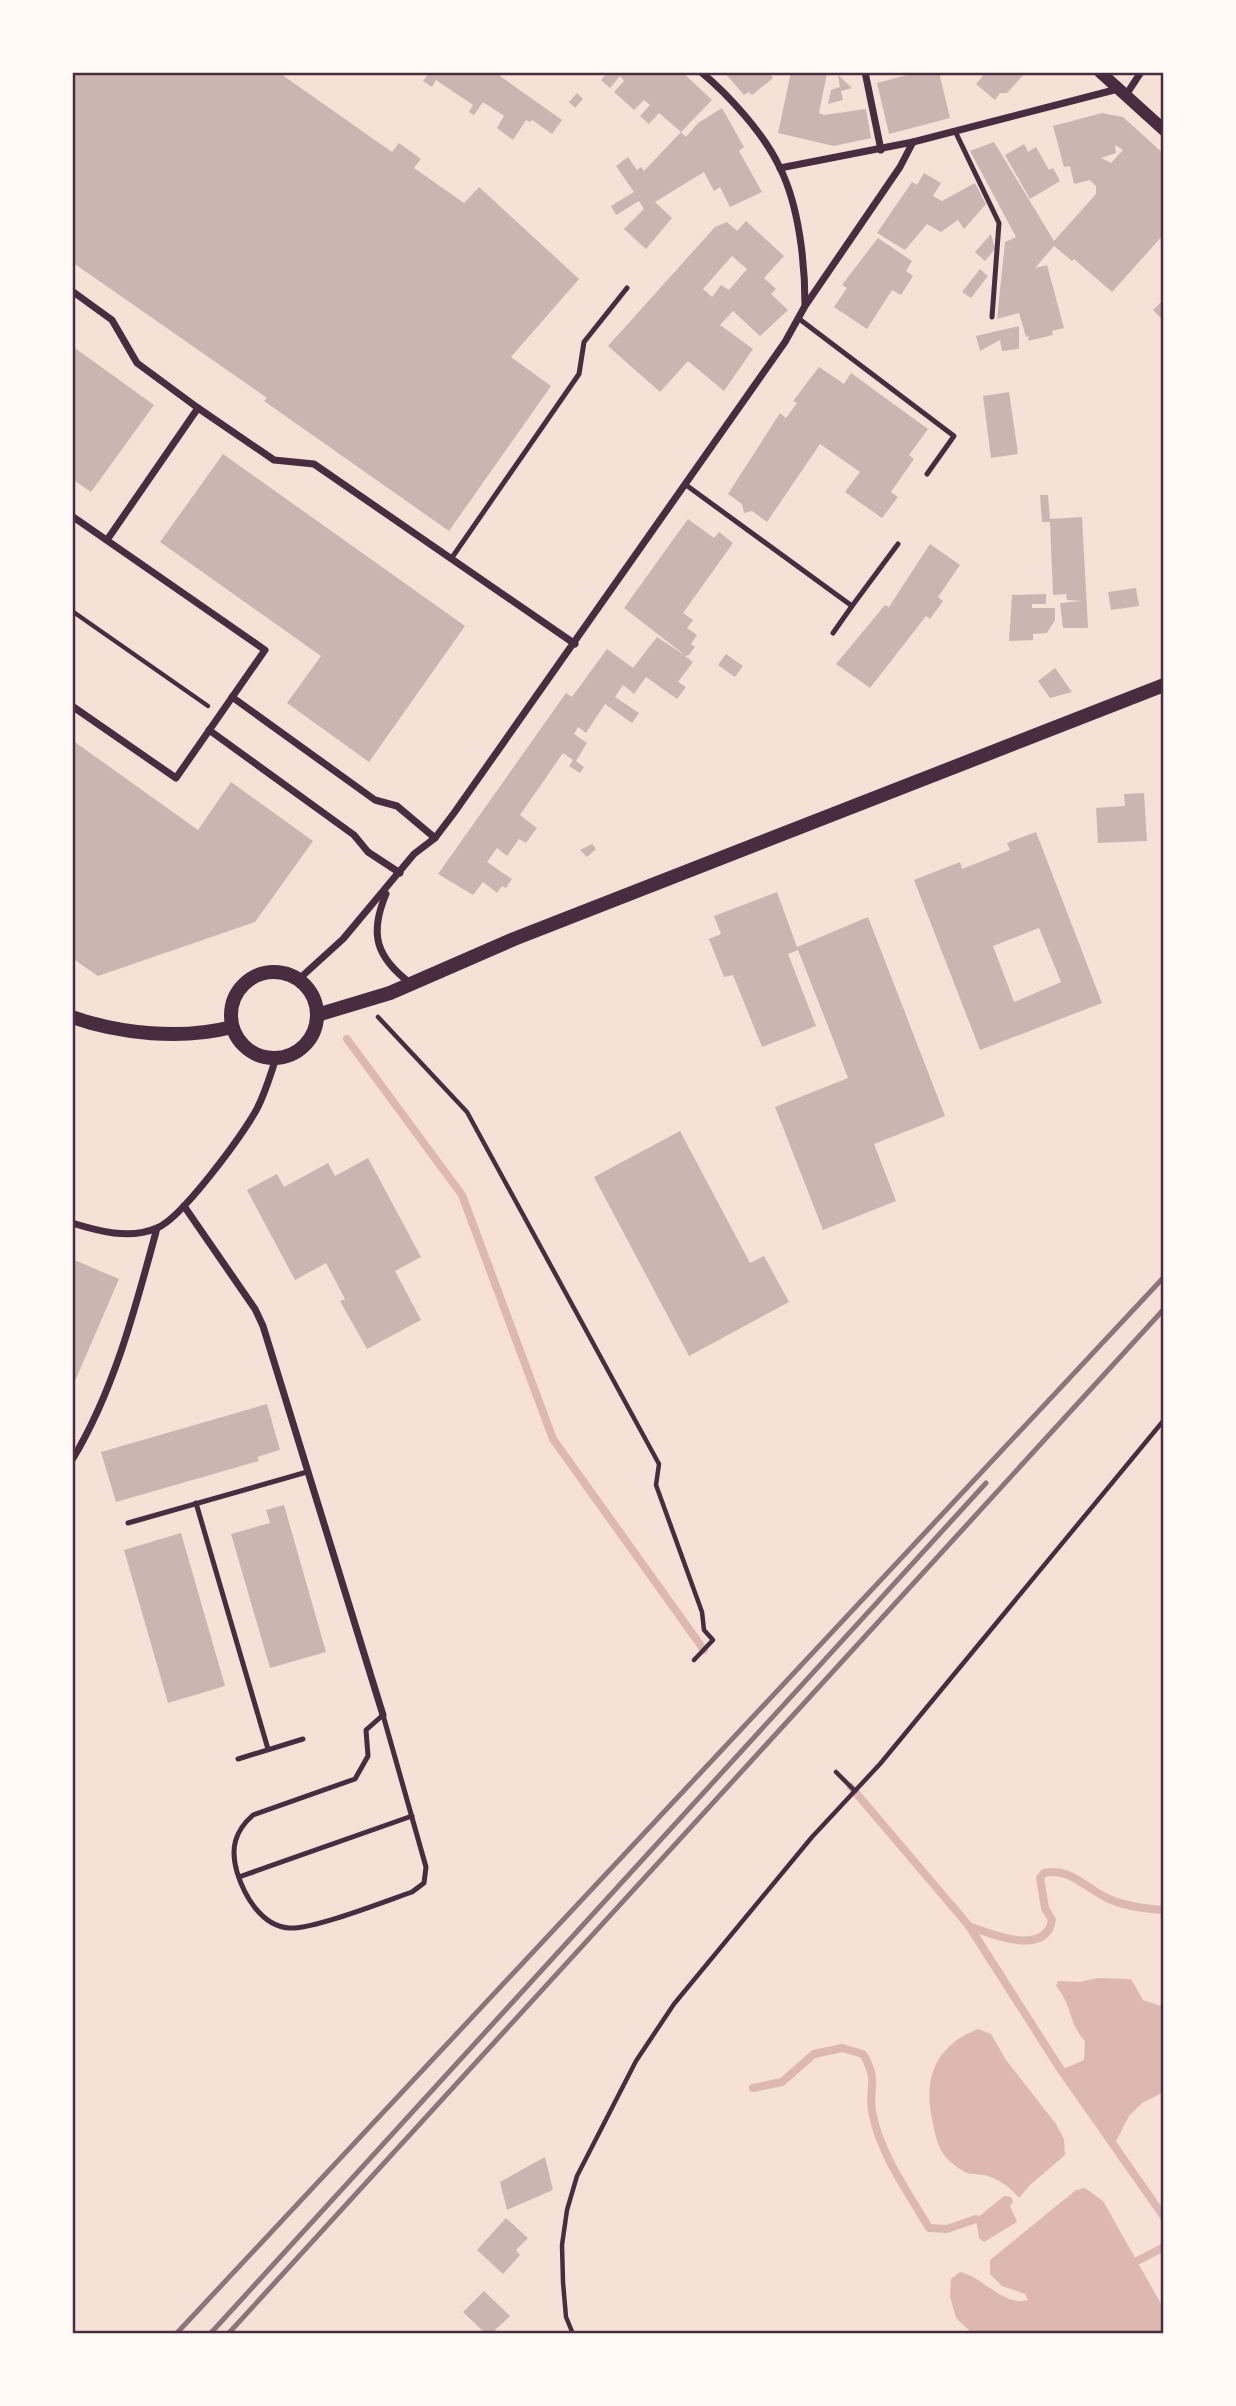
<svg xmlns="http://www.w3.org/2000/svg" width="1236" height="2406" font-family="Commissioner,sans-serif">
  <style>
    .water { fill: #dcb8b0 }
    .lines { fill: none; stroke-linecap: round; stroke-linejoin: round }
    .stream { stroke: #dcb8b0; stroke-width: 8 }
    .building { fill: #ccb4b1; fill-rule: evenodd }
    .path { stroke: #4a2c40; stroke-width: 4.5 }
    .service { stroke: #4a2c40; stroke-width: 5 }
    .minor { stroke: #4a2c40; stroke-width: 7 }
    .tertiary { stroke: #4a2c40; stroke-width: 12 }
    .secondary { stroke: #4a2c40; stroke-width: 14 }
    .rail { stroke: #8f747c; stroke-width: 5 }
    .neatline { fill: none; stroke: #4a2c40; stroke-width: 2.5 }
  </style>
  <rect width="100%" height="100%" fill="#f7e1d7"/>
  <!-- water -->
  <g class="water">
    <path d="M1098 1978 1131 1979 1143 2000 1164 2007V2092L1142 2103 1129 2116 1115 2143 1061 2070 1084 2060 1085 2041C1067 2021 1074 2008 1056 1986L1058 1981 1079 1982Z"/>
    <path d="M978 2029 991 2034 1006 2060 1056 2124 1064 2139 1065 2155 1030 2185 1019 2198C1010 2187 999 2179 984 2175 977 2174 969 2175 963 2171 939 2156 937 2144 932 2119 923 2076 937 2045 978 2029Z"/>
    <path d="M1085 2188 1103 2201 1164 2309V2334H1075L1069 2331 1066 2334H973L956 2318 950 2296 951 2279 960 2272C983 2277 1004 2307 1028 2300L1025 2294 1002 2286 990 2274V2260L1076 2190Z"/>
    <path d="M1004 2196 1011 2197 1013 2202 1010 2206 1017 2222 984 2242 979 2238 976 2219Z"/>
  </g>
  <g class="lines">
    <!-- stream -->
    <g class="stream">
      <path d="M347 1039 462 1195 553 1439 704 1650"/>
      <path d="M851 1787 969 1926 1061 2070 1164 2217"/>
      <path d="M969 1926C991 1934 1046 1957 1052 1920L1045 1908 1040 1878 1044 1873C1071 1867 1086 1889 1109 1899 1125 1906 1147 1909 1164 1910"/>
      <path d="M753 2088 782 2082 814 2054 842 2048 863 2054C881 2084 866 2090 873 2116 882 2157 908 2192 929 2228L947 2229 976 2219"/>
      <path d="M1137 2261 1164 2247"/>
    </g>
  </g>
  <!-- building -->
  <g class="building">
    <path d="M72 72H278L392 152 399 143 421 159 414 168 464 203 479 187 579 279 511 357 551 386 449 531 264 401 267 398 72 262Z"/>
    <path d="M424 72H502L500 76 562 120 552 134 532 120 530 122 526 120 513 140 497 128 504 116 483 102 474 115 469 112 473 105 436 80 432 87 423 81 428 74Z"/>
    <path d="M608 72H682L712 100 681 132 686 137 698 123 722 108 744 147 739 151 762 192 730 207 720 187 714 191 704 172 655 202 672 218 646 249 624 229 644 209 639 201 616 215 611 206 634 192 616 166 628 157 637 170 641 167 644 171 681 132 659 113 649 124 640 116 650 105 644 100 634 110 614 92 624 81 620 76 610 88 601 80Z"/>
    <path d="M724 72H775L771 75 773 78 752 95 749 92 744 95Z"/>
    <path d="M791 72 827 73 819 113 824 115 866 109 871 138 834 146 778 133Z"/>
    <path d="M918 72H939L950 118 889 134 877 83Z"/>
    <path d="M978 72H1026L1007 93H1000L995 100 976 84 983 76Z"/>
    <path d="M838 75 852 88 841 91 843 100 828 104 831 90 840 87Z"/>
    <path d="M577 93 583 99 575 108 569 102Z"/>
    <path d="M1102 113 1123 117 1164 154V234L1112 292 1074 259 1072 261 1054 246 1035 268 1047 265 1064 328 1052 331 1053 335 1028 341 1029 336 1026 337 1019 313 997 319 1005 242 1016 237 970 151 994 142 1054 241 1096 194V186L1090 180 1074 184 1070 166 1064 167 1053 126ZM1115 145 1123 150 1111 163 1101 158 1116 153Z"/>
    <path d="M1024 144 1028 152 1036 147 1049 170 1053 168 1060 181 1030 199 1005 155Z"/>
    <path d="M924 173 941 183 933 196 942 201 975 183 986 204 964 229 958 220 941 232 927 224 905 250 877 233 912 182 917 185Z"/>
    <path d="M746 221 784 256 764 278 776 289 771 294 788 310 760 336 733 311 720 325 753 349 724 391 688 361 660 392 608 346 715 227 727 222 737 231ZM732 256 747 269 729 290 721 285 712 297 703 289Z"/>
    <path d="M991 234 995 249 985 261 975 252Z"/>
    <path d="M878 238 912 261 906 271 913 276 901 295 892 290 867 329 834 307 847 288 842 285Z"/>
    <path d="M980 269 988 276 971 298 962 292Z"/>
    <path d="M1164 299V321L1153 310Z"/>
    <path d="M1019 326V349L1002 351 1000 340 980 351 976 336Z"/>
    <path d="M72 346 154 405 91 492 72 479Z"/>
    <path d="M819 367 844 384 851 373 928 429 909 455 914 459 891 492 898 497 882 518 845 492 860 472 820 444 767 522 752 511 744 513 742 504 728 494 780 413 786 418 797 403 793 401Z"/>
    <path d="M1009 392 1018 454 991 458 983 396Z"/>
    <path d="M223 454 465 626 369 762 287 703 321 656 160 542Z"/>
    <path d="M1040 495H1048L1050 519 1082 517 1088 628H1063L1060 603 1082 601 1067 600 1066 594 1053 595 1050 522H1042Z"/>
    <path d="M688 519 714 538 719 532 733 543 683 613 693 620 687 628 697 635 691 644 695 647 689 655 685 656 693 662 678 682 686 687 677 699 646 677 634 694 623 685 615 697 639 713 632 723 605 704 586 733 578 727 574 734 587 743 576 761 584 767 580 773 569 766 573 760 563 753 520 815 537 828 526 843 519 839 507 856 497 848 487 862 512 879 506 888 502 886 497 893 483 882 473 895 438 874 566 693 572 697 607 649 633 668 657 637 686 656 624 608Z"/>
    <path d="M930 544 960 565 938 597 943 601 930 619 926 616 870 688 836 664 885 605 889 607Z"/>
    <path d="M1136 588 1139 606 1111 610 1108 592Z"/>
    <path d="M1046 594V604H1032V608H1055V620L1047 633 1033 634V640L1009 641 1012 595Z"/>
    <path d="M726 654 743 666 735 677 718 665Z"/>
    <path d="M1055 668 1072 692 1050 698 1038 681Z"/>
    <path d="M72 740 198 830 231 782 313 841 255 922 98 976 72 958Z"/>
    <path d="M1144 793 1147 841 1098 843 1096 808 1125 806 1124 794Z"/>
    <path d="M1036 832 1102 1003 980 1050 914 880 960 862 962 869 1010 850 1007 843ZM1039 928 1061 982 1014 1002 993 946Z"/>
    <path d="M592 844 596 849 587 857 580 850Z"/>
    <path d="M777 892 797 947 868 917 945 1116 874 1144 896 1201 823 1230 775 1107 848 1078 826 1021 798 950 788 954 816 1026 762 1047 733 975 724 977 709 939 721 934 714 916Z"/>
    <path d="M680 1131 750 1263 764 1256 789 1302 689 1356 594 1177Z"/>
    <path d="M368 1158 421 1257 395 1271 421 1320 367 1349 340 1301 345 1299 326 1263 295 1280 247 1190 277 1174 284 1187 328 1163 335 1176Z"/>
    <path d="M72 1259 119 1279 72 1388Z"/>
    <path d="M267 1404 280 1450 257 1457 259 1461 116 1502 101 1452Z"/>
    <path d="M284 1505 326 1652 270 1668 231 1534 270 1523 266 1510Z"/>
    <path d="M181 1533 225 1686 168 1703 124 1550Z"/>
    <path d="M545 2157 553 2190 507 2210 500 2182Z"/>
    <path d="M506 2218 528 2238 516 2250 520 2255 503 2274 477 2250Z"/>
    <path d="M484 2291 510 2316 491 2334H486L463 2312Z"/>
  </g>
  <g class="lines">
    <!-- path -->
    <g class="path">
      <path d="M72 611 208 706"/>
      <path d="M378 1017 467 1112 659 1464 656 1485 702 1612 704 1630 713 1640 694 1660"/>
      <path d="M836 1772 855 1791"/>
      <path d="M573 2334 566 2317 563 2282 562 2245 567 2210 577 2176 636 2061 674 2004 812 1837 880 1764 1164 1420"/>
    </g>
    <!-- service -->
    <g class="service">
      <path d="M955 131 999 223 992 317"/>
      <path d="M798 318 954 436 927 474"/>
      <path d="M686 485 852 606 898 544"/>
      <path d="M451 559 579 374 584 342 627 288"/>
      <path d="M833 633 852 606"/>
      <path d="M196 1503 268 1749"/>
      <path d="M128 1523 307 1472"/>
      <path d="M383 1715 426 1867 424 1883 412 1892C386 1901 312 1930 289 1928 261 1926 244 1895 237 1872 230 1848 235 1831 253 1815L355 1779 368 1756 366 1730Z"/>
      <path d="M238 1759 303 1739"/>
      <path d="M239 1877 412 1816"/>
    </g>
    <!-- minor -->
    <g class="minor">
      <path d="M701 72C729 95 765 135 780 168 799 206 805 263 805 305"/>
      <path d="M865 72 881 150"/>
      <path d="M1126 95 1141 72"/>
      <path d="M780 168 913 142"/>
      <path d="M72 291 112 320 137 363 198 408 274 460 314 464 575 644"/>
      <path d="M72 516 265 650 176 778 72 706"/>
      <path d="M107 540 198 408"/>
      <path d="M232 697 375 800 397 806 435 838"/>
      <path d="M209 730 354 835 368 852 400 873"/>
      <path d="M386 894C369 934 376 957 410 983"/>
      <path d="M299 979 343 939 414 854 435 838 454 813 785 342 805 306 900 167 913 142 1118 89"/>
      <path d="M184 1206 255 1309 263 1326 383 1715"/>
      <path d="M72 1223C98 1231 129 1240 157 1228 182 1218 239 1139 254 1114 264 1098 270 1076 276 1058"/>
      <path d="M72 1460C114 1391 136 1306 157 1228"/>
    </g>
    <!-- tertiary -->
    <path class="tertiary" d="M1100 72 1164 130"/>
    <!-- secondary -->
    <g class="secondary">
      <circle cx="274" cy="1015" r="43"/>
      <path d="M317 1015 390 993 514 939 1164 685"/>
      <path d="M72 1017C120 1034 182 1040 232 1027"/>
    </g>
    <!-- rail -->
    <g class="rail">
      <path d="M176 2334 1164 1277"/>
      <path d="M210 2334 986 1483"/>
      <path d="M228 2334 1164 1309"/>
    </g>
  </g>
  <!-- border -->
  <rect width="1236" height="2406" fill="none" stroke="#fffaf5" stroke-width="147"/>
  <rect x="74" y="74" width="1088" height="2258" class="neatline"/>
</svg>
